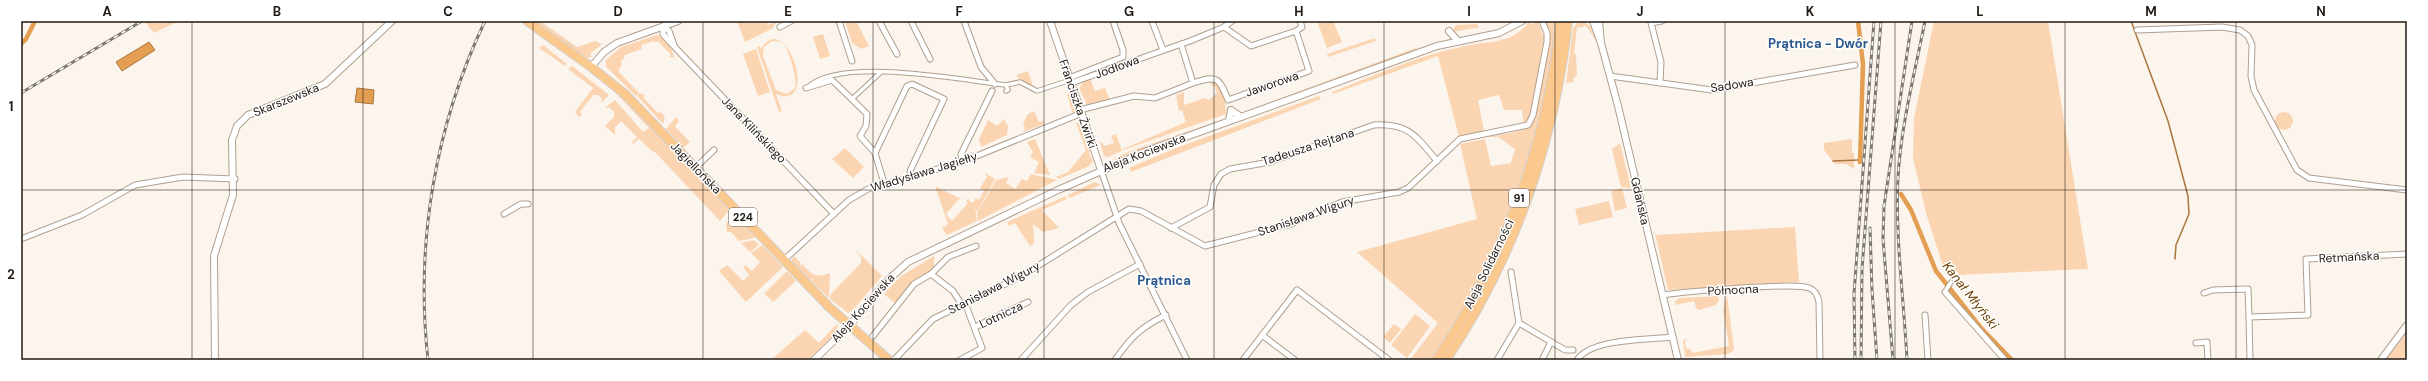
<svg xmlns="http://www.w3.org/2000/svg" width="2428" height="381" font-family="'DM Sans',sans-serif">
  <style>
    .green { fill: #fbd5b1; fill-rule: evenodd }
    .water { fill: #e49e51; stroke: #aa763f }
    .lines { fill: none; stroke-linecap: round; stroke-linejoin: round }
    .stream { stroke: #aa763f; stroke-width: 1.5 }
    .canal { stroke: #e49e51; stroke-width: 4.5 }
    .pedestrian-casing { stroke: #b09f8e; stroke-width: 5.5 }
    .minor-casing { stroke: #b09f8e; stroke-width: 7 }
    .tertiary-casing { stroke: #b09f8e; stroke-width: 8 }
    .primary-casing { stroke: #d3d1d0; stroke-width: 10 }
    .pedestrian { stroke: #fff; stroke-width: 3.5 }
    .minor { stroke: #fff; stroke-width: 5 }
    .tertiary { stroke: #fff; stroke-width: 6 }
    .primary { stroke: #fbc88d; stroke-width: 8 }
    .rail-casing { stroke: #7e7771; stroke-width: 3 }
    .rail { stroke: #fff; stroke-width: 1.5; stroke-dasharray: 4.5; stroke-linecap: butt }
    .grid { fill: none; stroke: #211a14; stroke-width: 1; stroke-opacity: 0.55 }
    .labels { text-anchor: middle; stroke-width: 3; stroke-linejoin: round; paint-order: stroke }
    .shield { fill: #fff; stroke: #645f5a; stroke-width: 1 }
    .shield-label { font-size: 11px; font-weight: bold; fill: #211a14 }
    .street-label { font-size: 12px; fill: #211a14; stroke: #fff }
    .neighbourhood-label { font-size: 13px; font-weight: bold; fill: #2c598e; stroke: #fff }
    .water-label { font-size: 13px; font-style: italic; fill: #6b3e00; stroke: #fff }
    .neatline { fill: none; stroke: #211a14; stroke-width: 1.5 }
    .grid-label { font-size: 13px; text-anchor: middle; font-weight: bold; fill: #211a14 }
  </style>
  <rect width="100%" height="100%" fill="#fcf5ee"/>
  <!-- green -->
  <g class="green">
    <path d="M148 21H179L154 33 145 22Z"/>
    <path d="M533 21H540L577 47 595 41 602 44 590 54 592 57 587 58Z"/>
    <path d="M737 21H766L768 25 777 21 773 28 745 42Z"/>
    <path d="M845 21H856L869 46 861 49 852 43Z"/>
    <path d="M1317 21H1333L1342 42 1327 48Z"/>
    <path d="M1538 21 1544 39 1532 111 1528 123 1524 125 1522 110H1504L1499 95 1478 100 1484 131 1459 137 1438 56 1333 94 1332 92C1386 71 1439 46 1499 41L1500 43 1499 39C1507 42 1520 31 1526 26L1527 22 1532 24Z"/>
    <path d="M1545 21H1558C1543 112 1524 191 1483 274 1469 304 1449 332 1431 360H1410L1438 323 1357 252 1477 219 1460 144 1485 139 1491 166 1511 163 1505 182 1515 149 1498 137H1487C1500 134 1526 134 1534 121L1549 35Z"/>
    <path d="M1583 21 1591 27 1596 41 1586 26 1577 28 1574 54H1576L1577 76 1574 77 1573 82 1566 83 1573 28 1578 22Z"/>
    <path d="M1934 21H2048L2088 269 1958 275V272H1950L1942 263 1926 213 1913 158 1914 118Z"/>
    <path d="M1478 24V27H1482L1452 32 1456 25Z"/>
    <path d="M823 34 830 56 820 59 813 37Z"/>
    <path d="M657 35C666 38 674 51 674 58L669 57 671 55 658 41 656 43 654 41 641 45 642 49 625 55 623 60H621L622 66H620L619 72 639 93 636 96 606 67V60L621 47Z"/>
    <path d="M1375 38 1376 41 1328 57 1327 54Z"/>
    <path d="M772 39C796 37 813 110 776 94L782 111 779 112 757 47 760 46 761 49 765 43ZM772 41C777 41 781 41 784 45 789 51 798 80 795 88L787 94 776 90 763 56 764 47Z"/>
    <path d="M543 45 567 64 565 66 539 48Z"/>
    <path d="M1449 45 1171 146 1141 159 1170 146Z"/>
    <path d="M1420 47 1409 53 1240 113 1413 49Z"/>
    <path d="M756 49 770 92 758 96 743 54Z"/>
    <path d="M572 66 609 95 601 103 602 99 598 95H593L580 112 582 115 579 117 575 112 593 88 568 69Z"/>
    <path d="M1028 71 1033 86 1021 81 1016 75Z"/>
    <path d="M1090 79 1095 91 1105 88 1110 100 1087 105 1079 88 1084 81Z"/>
    <path d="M1214 81C1224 87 1226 104 1226 114L1123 150V149L1186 122 1182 110 1179 111 1176 95 1184 92V105L1205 98 1209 100 1217 93 1215 86H1212L1210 83Z"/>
    <path d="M607 84 622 94 730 209 720 221 654 151 653 152 639 139 633 144 632 142 637 137 621 121 615 127V135L605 126 614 117V112L609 107 606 109V107L615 100 643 132 649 128Z"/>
    <path d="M640 93 645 95 643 97 658 113 661 112 665 117 663 124 637 96Z"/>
    <path d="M1071 93 1077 107 1075 114 1072 112 1067 94Z"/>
    <path d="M1319 96 1321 99 1131 172 1129 168 1176 148Z"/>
    <path d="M1034 111 1039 122 1043 121 1044 124 1023 132 1025 128 1023 123 1028 114Z"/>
    <circle cx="2284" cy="121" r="9"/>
    <path d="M676 117 679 121 675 126 690 142 683 148 666 129Z"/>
    <path d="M1227 118 1108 162 1130 151Z"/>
    <path d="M1004 119 1008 126 1007 135 981 147 979 139 988 120 997 126Z"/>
    <path d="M1080 122 1090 151 1089 154 1093 161 1089 166 1059 179 1056 177 1068 172 1086 150 1076 123Z"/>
    <path d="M1116 134 1122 151 1108 157 1104 156 1100 143 1102 142 1104 146 1114 143 1111 136Z"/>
    <path d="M1035 139 1050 175 1034 173 1039 162 1030 157 1033 152 1027 142Z"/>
    <path d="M1852 139V153H1854V169L1846 164H1835L1824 150V143Z"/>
    <path d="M1620 143 1631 188 1621 187 1612 149Z"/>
    <path d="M845 148 864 167 853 178 832 159Z"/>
    <path d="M985 173 995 179 977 212 975 207 977 221 947 235 942 228 948 224 935 186 963 200 959 199 946 214 952 221 968 203 966 201 970 197 968 200 974 203 975 198 979 200 984 191 980 188 987 177Z"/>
    <path d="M1031 174 1057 180 978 221 977 213 996 180 1009 177 1006 183 1015 189 1022 179 1027 181Z"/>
    <path d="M1094 182 1101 185 1069 198 1068 195Z"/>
    <path d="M1622 188 1627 208 1615 211 1611 191Z"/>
    <path d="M1066 196 1067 199 1042 210 1059 228 1043 232 1033 224 1034 244 1030 246 1015 223 1009 226 1007 222Z"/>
    <path d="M1609 201 1613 217 1579 225 1575 209Z"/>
    <path d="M734 217H738L755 236 754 238 739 241 731 232H727L726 223Z"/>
    <path d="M1795 227 1799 282 1668 290 1654 229 1656 235Z"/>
    <path d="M754 240 759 245 750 252 741 243Z"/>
    <path d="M762 245 783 267 746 302 719 271 727 265 743 281 749 275 743 267 746 265 752 271 760 262 751 253Z"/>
    <path d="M855 249 882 276 854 309 848 313 830 299V295L861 263V257Z"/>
    <path d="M794 256 800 262V268L801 263C812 274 815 279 830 273L829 298 811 281 814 279 810 280 791 262Z"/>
    <path d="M934 256V268L914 282 896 304 884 294 901 276Z"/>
    <path d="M787 271 796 281 773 302 765 294 763 295Z"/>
    <path d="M1727 295 1734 350 1728 354 1685 357 1683 340 1687 339 1685 342 1686 349H1691L1692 353 1729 346 1723 309Z"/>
    <path d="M1718 296 1719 300 1716 305 1699 310 1696 308 1694 301 1676 305 1681 331 1675 301 1680 298Z"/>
    <path d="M1415 314 1430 326 1407 358 1391 345Z"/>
    <path d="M837 324 838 330 835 334 808 360H771L805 330 819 343Z"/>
    <path d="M1394 324 1401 329 1390 343 1383 337Z"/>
    <path d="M2407 330V360H2385L2407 333Z"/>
  </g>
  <!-- water -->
  <g class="water">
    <path d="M149 42 155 50 122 71 116 62Z"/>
    <path d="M357 88 374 90 373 104 355 102Z"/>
  </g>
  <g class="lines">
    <!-- stream -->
    <g class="stream">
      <path d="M2131 21 2168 121 2188 196 2189 214 2176 245 2175 259"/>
      <path d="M1833 161 1859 160"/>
    </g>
    <!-- canal -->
    <g class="canal">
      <path d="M1858 21 1863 64 1860 162"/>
      <path d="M21 44 26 39 35 21"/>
      <path d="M1901 194 1911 210 1936 271 1981 328 2012 360"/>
    </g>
    <!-- pedestrian casing -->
    <g class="pedestrian-casing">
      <g id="pedestrian">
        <path d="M809 86C844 57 961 80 1006 85L1020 82 1037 91 1070 80"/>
        <path d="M1006 91 1008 90 1006 85"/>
        <path d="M852 99 880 73"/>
        <path d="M1946 290 1951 282"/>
      </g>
    </g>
    <!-- minor casing -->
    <g class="minor-casing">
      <g id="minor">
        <path d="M839 21 852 61"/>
        <path d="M879 21 897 54"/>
        <path d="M911 21 930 59"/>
        <path d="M964 21 981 67 995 84"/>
        <path d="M1152 21 1163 50"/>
        <path d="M663 26V34L669 41 834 214"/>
        <path d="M663 26 669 31 674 45"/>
        <path d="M780 27 791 21"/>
        <path d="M1224 27 1251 46 1296 31"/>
        <path d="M2137 30 2222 27 2240 30 2248 36 2252 45 2251 76 2254 90 2297 170 2309 178 2407 190"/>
        <path d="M1610 76 1712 90 1855 65"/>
        <path d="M1069 78 1123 57V50L1113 21"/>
        <path d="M1071 83 1190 41 1224 27 1232 21"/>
        <path d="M1193 83C1217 75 1219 77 1228 100L1309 71 1296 31 1302 27 1300 21"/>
        <path d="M1660 83 1661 62 1651 23 1662 21"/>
        <path d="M806 88 832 80 867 114 866 126 860 136 875 153 884 183"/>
        <path d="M1080 110 1134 96 1155 98 1193 83 1181 44"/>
        <path d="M875 153 907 86 912 84 944 99 910 171 911 176"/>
        <path d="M962 162 961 154 992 91"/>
        <path d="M695 168 714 150"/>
        <path d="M1101 170 1119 223 1187 360"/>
        <path d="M504 214 521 204H528"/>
        <path d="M1171 228 1210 207 1214 185 1221 174 1230 169 1270 162 1374 125C1409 123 1416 136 1437 161"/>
        <path d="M21 239 82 215 135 185 183 177 235 179"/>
        <path d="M784 260 849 200 868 189 962 162 1082 113"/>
        <path d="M931 274 953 291 962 305"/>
        <path d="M1945 292 2005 360"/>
        <path d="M2204 293 2213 290 2248 289 2249 317"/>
        <path d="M1663 295C1682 292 1796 282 1809 288 1815 290 1818 296 1819 302L1820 360"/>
        <path d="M1925 315 1928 360"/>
        <path d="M1519 323 1565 350H1573"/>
        <path d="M975 327 1028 302"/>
        <path d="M1262 335 1295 360"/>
        <path d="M873 336 914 284 931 274 948 257 976 246"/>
        <path d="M2196 343 2207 342 2208 360"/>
        <path d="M894 360 933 319 1020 277 1129 209 1141 211 1205 246 1291 224 1342 202 1399 192 1408 188 1460 139 1528 125 1533 115 1547 42V33L1542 21"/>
        <path d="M960 360 982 348 965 303"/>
        <path d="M1021 360 1071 305 1088 292 1140 264"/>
        <path d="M1115 360C1130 338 1141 327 1166 315"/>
        <path d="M1243 360 1297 290 1389 360"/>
        <path d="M1497 360 1519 323 1511 272"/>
        <path d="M1542 360 1551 342"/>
        <path d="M1577 360C1591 338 1649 340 1673 337"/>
        <path d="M2250 360 2249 317 2308 315 2306 259 2407 254"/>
      </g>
    </g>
    <!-- tertiary casing -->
    <g class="tertiary-casing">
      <g id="tertiary">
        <path d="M1050 21 1101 170"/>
        <path d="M1593 21 1601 43 1618 106 1678 360"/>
        <path d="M1599 21 1601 43"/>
        <path d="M1449 31 1457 40"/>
        <path d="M591 67 604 52 617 43 678 21"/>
        <path d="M1229 121 1231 110 1241 117"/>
        <path d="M215 360 214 256 233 195 232 140 237 126 248 115 325 84 392 21"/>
        <path d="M814 360 849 326 886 282 908 262 1058 190 1147 151 1437 46 1499 33 1522 21"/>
        <path d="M2381 360 2407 325"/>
      </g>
    </g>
    <!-- primary casing -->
    <g class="primary-casing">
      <g id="primary">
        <path d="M527 21 591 67 625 94 829 307 889 360"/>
        <path d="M1436 360C1504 260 1548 142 1560 21"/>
        <path d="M1446 360C1514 260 1555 141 1568 21"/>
      </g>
    </g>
    <!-- pedestrian -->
    <use href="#pedestrian" class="pedestrian"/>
    <!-- minor -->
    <use href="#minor" class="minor"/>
    <!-- tertiary -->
    <use href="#tertiary" class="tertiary"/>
    <!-- primary -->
    <use href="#primary" class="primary"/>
    <!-- rail casing -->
    <g class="rail-casing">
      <g id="rail">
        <path d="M21 93 142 21"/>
        <path d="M1870 228 1872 290 1877 360"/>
        <path d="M428 360C415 244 435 126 485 21"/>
        <path d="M1855 360 1854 294 1874 21"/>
        <path d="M1861 360 1862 269 1881 21"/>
        <path d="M1893 360 1883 239 1884 206 1912 21"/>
        <path d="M1907 360C1904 300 1895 238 1898 177 1901 125 1915 72 1925 21"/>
      </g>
    </g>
    <!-- rail -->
    <use href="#rail" class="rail"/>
  </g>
  <!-- grid -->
  <path class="grid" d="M192 21V360M363 21V360M533 21V360M703 21V360M873 21V360M1044 21V360M1214 21V360M1384 21V360M1555 21V360M1725 21V360M1895 21V360M2065 21V360M2236 21V360M21 190H2407"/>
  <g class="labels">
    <!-- shield labels -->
    <g class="shield">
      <rect x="1509" y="189" width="20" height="18" rx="3"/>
      <rect x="729" y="208" width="28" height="18" rx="3"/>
    </g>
    <g class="shield-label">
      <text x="1519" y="202">91</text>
      <text x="743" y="221">224</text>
    </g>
    <!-- street labels -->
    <g class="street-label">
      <text transform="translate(1117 67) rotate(-20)" y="4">Jodłowa</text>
      <text transform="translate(1272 84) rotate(-19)" y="4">Jaworowa</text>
      <text transform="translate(1732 85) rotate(-9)" y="4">Sadowa</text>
      <text transform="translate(286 100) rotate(-22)" y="4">Skarszewska</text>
      <text transform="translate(1078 104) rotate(71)" y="4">Franciszka Żwirki</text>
      <text transform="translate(754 130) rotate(46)" y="4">Jana Kilińskiego</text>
      <text transform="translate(1308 147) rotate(-18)" y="4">Tadeusza Rejtana</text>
      <text transform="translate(1144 153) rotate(-21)" y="4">Aleja Kociewska</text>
      <text transform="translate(696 168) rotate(46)" y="4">Jagiellońska</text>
      <text transform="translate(924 172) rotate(-17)" y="4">Władysława Jagiełły</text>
      <text transform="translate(1640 201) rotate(77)" y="4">Gdańska</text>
      <text transform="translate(1306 216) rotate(-19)" y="4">Stanisława Wigury</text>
      <text transform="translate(2349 257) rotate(-3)" y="4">Retmańska</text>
      <text transform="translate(1489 264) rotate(-64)" y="4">Aleja Solidarności</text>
      <text transform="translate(994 288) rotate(-27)" y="4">Stanisława Wigury</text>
      <text transform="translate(1733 290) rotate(-3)" y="4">Północna</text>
      <text transform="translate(863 308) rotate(-48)" y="4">Aleja Kociewska</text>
      <text transform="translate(1001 315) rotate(-25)" y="4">Lotnicza</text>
    </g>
    <!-- neighbourhood labels -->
    <g class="neighbourhood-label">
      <text x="1818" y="48">Prątnica - Dwór</text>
      <text x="1164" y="285">Prątnica</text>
    </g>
    <!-- water labels -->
    <g class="water-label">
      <text transform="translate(1971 295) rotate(52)" y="5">Kanał Młyński</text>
    </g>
  </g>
  <!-- border -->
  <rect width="2428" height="381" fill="none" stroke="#ffffff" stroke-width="44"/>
  <rect x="22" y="22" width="2384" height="337" class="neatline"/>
  <g class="grid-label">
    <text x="107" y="16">A</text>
    <text x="277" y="16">B</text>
    <text x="448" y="16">C</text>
    <text x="618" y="16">D</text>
    <text x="788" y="16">E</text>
    <text x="959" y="16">F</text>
    <text x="1129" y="16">G</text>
    <text x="1299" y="16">H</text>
    <text x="1469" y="16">I</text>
    <text x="1640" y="16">J</text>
    <text x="1810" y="16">K</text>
    <text x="1980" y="16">L</text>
    <text x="2151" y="16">M</text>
    <text x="2321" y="16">N</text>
    <text x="11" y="111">1</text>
    <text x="11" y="279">2</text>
  </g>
</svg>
